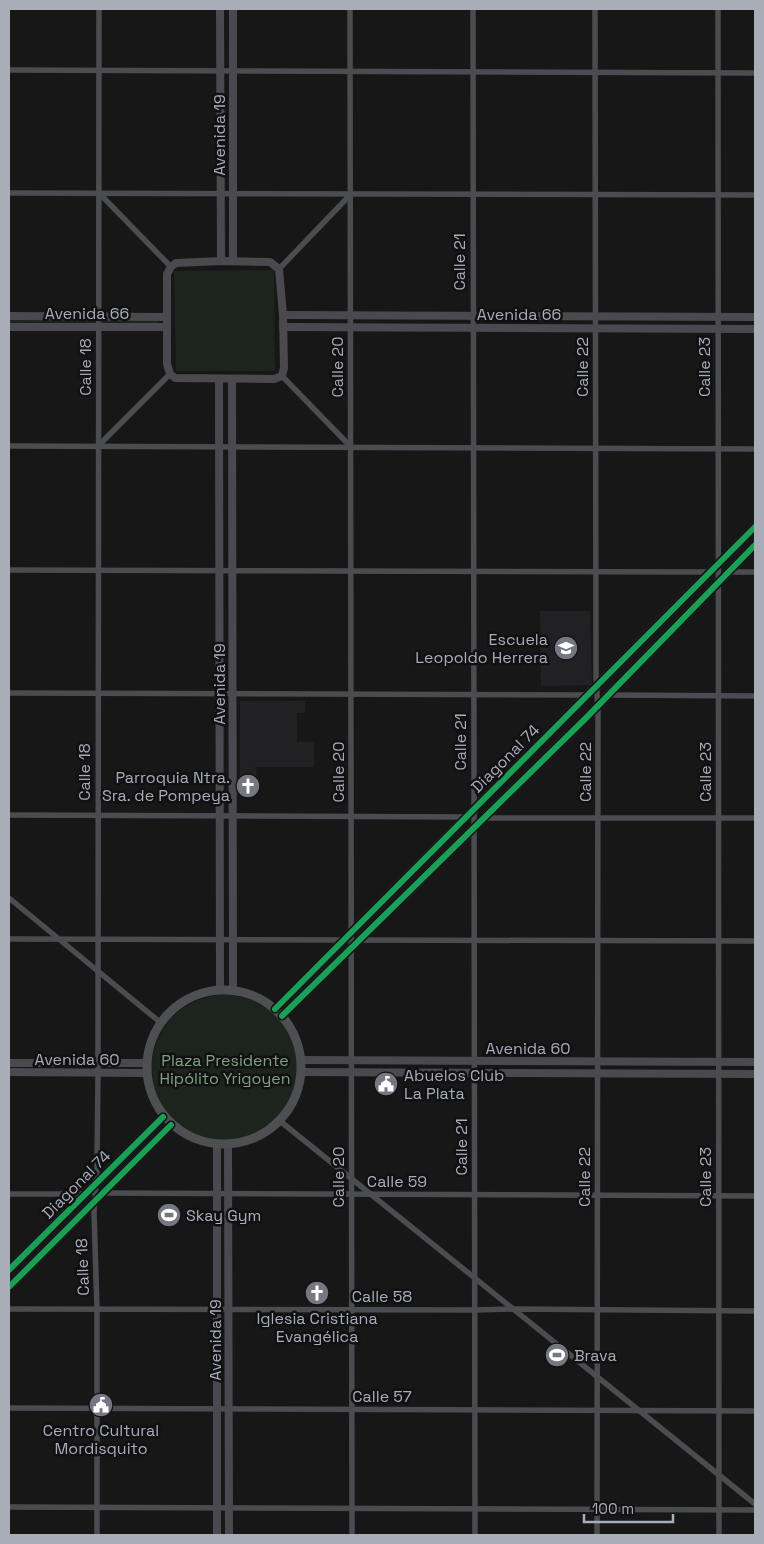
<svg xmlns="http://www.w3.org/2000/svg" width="764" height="1544" font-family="'Space Grotesk',sans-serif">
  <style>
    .built { fill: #212123 }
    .green { fill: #1d241e }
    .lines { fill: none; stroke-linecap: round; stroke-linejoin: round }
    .minor { stroke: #4b4c50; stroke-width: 5.5 }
    .secondary { stroke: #4a4a4e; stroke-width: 8 }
    .primary { stroke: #4d4f52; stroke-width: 9 }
    .cycleway-casing { stroke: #111113; stroke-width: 9 }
    .cycleway { stroke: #1a9f57; stroke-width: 6 }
    .labels { text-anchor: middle; stroke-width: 5; stroke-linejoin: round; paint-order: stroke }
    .street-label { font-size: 16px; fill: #a8adb8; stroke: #111113 }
    .poi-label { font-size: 16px; fill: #a8adb8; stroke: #111113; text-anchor: start }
    .park-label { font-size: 16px; fill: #7fa381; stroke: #111113 }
  </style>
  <rect width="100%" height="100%" fill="#171717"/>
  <!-- built -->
  <g class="built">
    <path d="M540 611H590L592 685 541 686Z"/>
    <path d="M240 701H305V713H297V742H314V767H255L257 773 255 776V783H240Z"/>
  </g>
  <!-- green -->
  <g class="green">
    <path d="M274 270 275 371H176L174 271Z"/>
    <path d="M9 318H156L159 322 156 325 9 324Z"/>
    <circle cx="225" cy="1068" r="73"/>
  </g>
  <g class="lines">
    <!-- minor -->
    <g class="minor">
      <path d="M350 9 352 1535"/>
      <path d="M473 9 475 1535"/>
      <path d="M595 9 596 677 598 712 597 1535"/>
      <path d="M718 9 719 1535"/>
      <path d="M9 70 755 73"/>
      <path d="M9 193 755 195"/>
      <path d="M99 193 171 267"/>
      <path d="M279 269 351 194"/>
      <path d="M282 376 351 447"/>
      <path d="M9 446 755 449"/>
      <path d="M98 446 170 374"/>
      <path d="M9 570 712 572"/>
      <path d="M728 572H755"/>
      <path d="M9 693 588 695"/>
      <path d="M607 695 755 696"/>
      <path d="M9 815 466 817"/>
      <path d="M485 818H755"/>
      <path d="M9 898 161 1023"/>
      <path d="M9 939 343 940"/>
      <path d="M360 940 755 941"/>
      <path d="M280 1121 755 1504"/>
      <path d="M103 1193 755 1196"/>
      <path d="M9 1194H87"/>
      <path d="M9 1309 475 1310 514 1309 755 1311"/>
      <path d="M9 1408 755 1411"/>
      <path d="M9 1507 755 1510"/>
      <path d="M97 1535V1309L94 1212 97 1168 98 1073 99 9"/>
    </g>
    <!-- secondary -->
    <g class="secondary">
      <path d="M220 9 221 261"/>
      <path d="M233 9V261"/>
      <path d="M221 261 270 262 279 269 283 315 284 368 282 376 274 379 175 378 170 374 167 364V274L171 267 176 263Z"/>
      <path d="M283 315 755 317"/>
      <path d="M9 316 166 317"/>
      <path d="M9 327H166"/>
      <path d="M283 327 755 329"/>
      <path d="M219 380 220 989"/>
      <path d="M232 380 233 989"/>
      <path d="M301 1060 755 1062"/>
      <path d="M9 1063H145"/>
      <path d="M9 1072 145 1073"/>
      <path d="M301 1072 755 1074"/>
      <path d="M228 1145 229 1535"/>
      <path d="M217 1146V1535"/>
    </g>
    <!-- primary -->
    <g class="primary">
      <circle cx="224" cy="1067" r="77"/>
      <path d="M275 1009 755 527"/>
      <path d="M282 1016 586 718 755 545"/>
      <path d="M9 1270 163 1117"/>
      <path d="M9 1287 171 1125"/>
    </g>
    <!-- cycleway casing -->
    <g class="cycleway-casing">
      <g id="cycleway">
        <path d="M275 1009 755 527"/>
        <path d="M282 1016 586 718 755 545"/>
        <path d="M9 1270 163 1117"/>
        <path d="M9 1287 171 1125"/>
      </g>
    </g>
    <!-- cycleway -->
    <use href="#cycleway" class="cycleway"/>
  </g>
  <!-- icons -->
  <defs>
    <g id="school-disc" transform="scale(1.25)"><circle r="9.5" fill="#757880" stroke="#111113"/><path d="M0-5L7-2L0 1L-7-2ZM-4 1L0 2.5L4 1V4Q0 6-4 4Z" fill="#fff"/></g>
    <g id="church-disc" transform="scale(1.25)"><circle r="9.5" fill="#757880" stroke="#111113"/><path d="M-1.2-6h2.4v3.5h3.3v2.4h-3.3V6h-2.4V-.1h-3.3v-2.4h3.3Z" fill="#fff"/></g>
    <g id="civic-disc" transform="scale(1.25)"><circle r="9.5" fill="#757880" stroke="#111113"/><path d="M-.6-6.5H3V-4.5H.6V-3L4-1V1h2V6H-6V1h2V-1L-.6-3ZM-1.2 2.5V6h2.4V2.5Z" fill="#fff"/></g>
    <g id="stadium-disc" transform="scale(1.25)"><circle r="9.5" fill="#757880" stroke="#111113"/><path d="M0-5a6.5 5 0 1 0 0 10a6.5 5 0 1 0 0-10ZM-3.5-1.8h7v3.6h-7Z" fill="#fff"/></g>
  </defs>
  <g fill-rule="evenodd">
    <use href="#school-disc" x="566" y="648"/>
    <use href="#church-disc" x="248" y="786"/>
    <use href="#civic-disc" x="386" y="1084"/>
    <use href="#stadium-disc" x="169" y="1215"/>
    <use href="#church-disc" x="317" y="1293"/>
    <use href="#stadium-disc" x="557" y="1355"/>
    <use href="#civic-disc" x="101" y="1405"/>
  </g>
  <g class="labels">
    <!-- street labels -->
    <g class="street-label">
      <text transform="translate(219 135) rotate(-90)" y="6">Avenida 19</text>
      <text transform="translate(459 262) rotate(-90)" y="6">Calle 21</text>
      <text x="87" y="319">Avenida 66</text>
      <text x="519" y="320">Avenida 66</text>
      <text transform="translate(85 367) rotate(-90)" y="6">Calle 18</text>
      <text transform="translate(337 367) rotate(-90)" y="6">Calle 20</text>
      <text transform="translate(582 367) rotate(-90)" y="6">Calle 22</text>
      <text transform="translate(704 367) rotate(-90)" y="6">Calle 23</text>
      <text transform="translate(219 684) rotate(-90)" y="6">Avenida 19</text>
      <text transform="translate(460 742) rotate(-90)" y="6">Calle 21</text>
      <text transform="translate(505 758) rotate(-45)" y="6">Diagonal 74</text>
      <text transform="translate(84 772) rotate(-90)" y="6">Calle 18</text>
      <text transform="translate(338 772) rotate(-90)" y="6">Calle 20</text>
      <text transform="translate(585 772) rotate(-90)" y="6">Calle 22</text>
      <text transform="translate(705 772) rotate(-90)" y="6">Calle 23</text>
      <text x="528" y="1054">Avenida 60</text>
      <text x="77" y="1065">Avenida 60</text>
      <text transform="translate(461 1147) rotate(-90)" y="6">Calle 21</text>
      <text transform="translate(338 1177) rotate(-90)" y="6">Calle 20</text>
      <text transform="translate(584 1177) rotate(-90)" y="6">Calle 22</text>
      <text transform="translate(705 1177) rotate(-90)" y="6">Calle 23</text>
      <text x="397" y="1187">Calle 59</text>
      <text transform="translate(76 1184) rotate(-45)" y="6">Diagonal 74</text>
      <text transform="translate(82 1267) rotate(-92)" y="6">Calle 18</text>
      <text x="382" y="1302">Calle 58</text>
      <text transform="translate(215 1340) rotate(-90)" y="6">Avenida 19</text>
      <text x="382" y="1402">Calle 57</text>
    </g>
    <!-- poi labels -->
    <g class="poi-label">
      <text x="548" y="645" text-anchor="end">Escuela<tspan x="548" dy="18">Leopoldo Herrera</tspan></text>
      <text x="230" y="783" text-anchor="end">Parroquia Ntra.<tspan x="230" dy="18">Sra. de Pompeya</tspan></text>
      <text x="404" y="1081">Abuelos Club<tspan x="404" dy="18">La Plata</tspan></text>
      <text x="186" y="1221">Skay Gym</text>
      <text x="317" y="1324" text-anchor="middle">Iglesia Cristiana<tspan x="317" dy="18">Evangélica</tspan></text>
      <text x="574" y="1361">Brava</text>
      <text x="101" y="1436" text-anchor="middle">Centro Cultural<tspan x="101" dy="18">Mordisquito</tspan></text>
    </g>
    <!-- park labels -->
    <g class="park-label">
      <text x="225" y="1066">Plaza Presidente<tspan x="225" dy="18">Hipólito Yrigoyen</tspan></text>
    </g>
  </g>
  <!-- border -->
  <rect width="764" height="1544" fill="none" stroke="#a8adb8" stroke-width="20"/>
  <!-- scale -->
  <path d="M584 1514v8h89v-8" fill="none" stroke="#a8adb8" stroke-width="2.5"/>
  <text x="592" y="1514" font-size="15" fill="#a8adb8" stroke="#111113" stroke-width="4" paint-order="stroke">100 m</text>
</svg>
